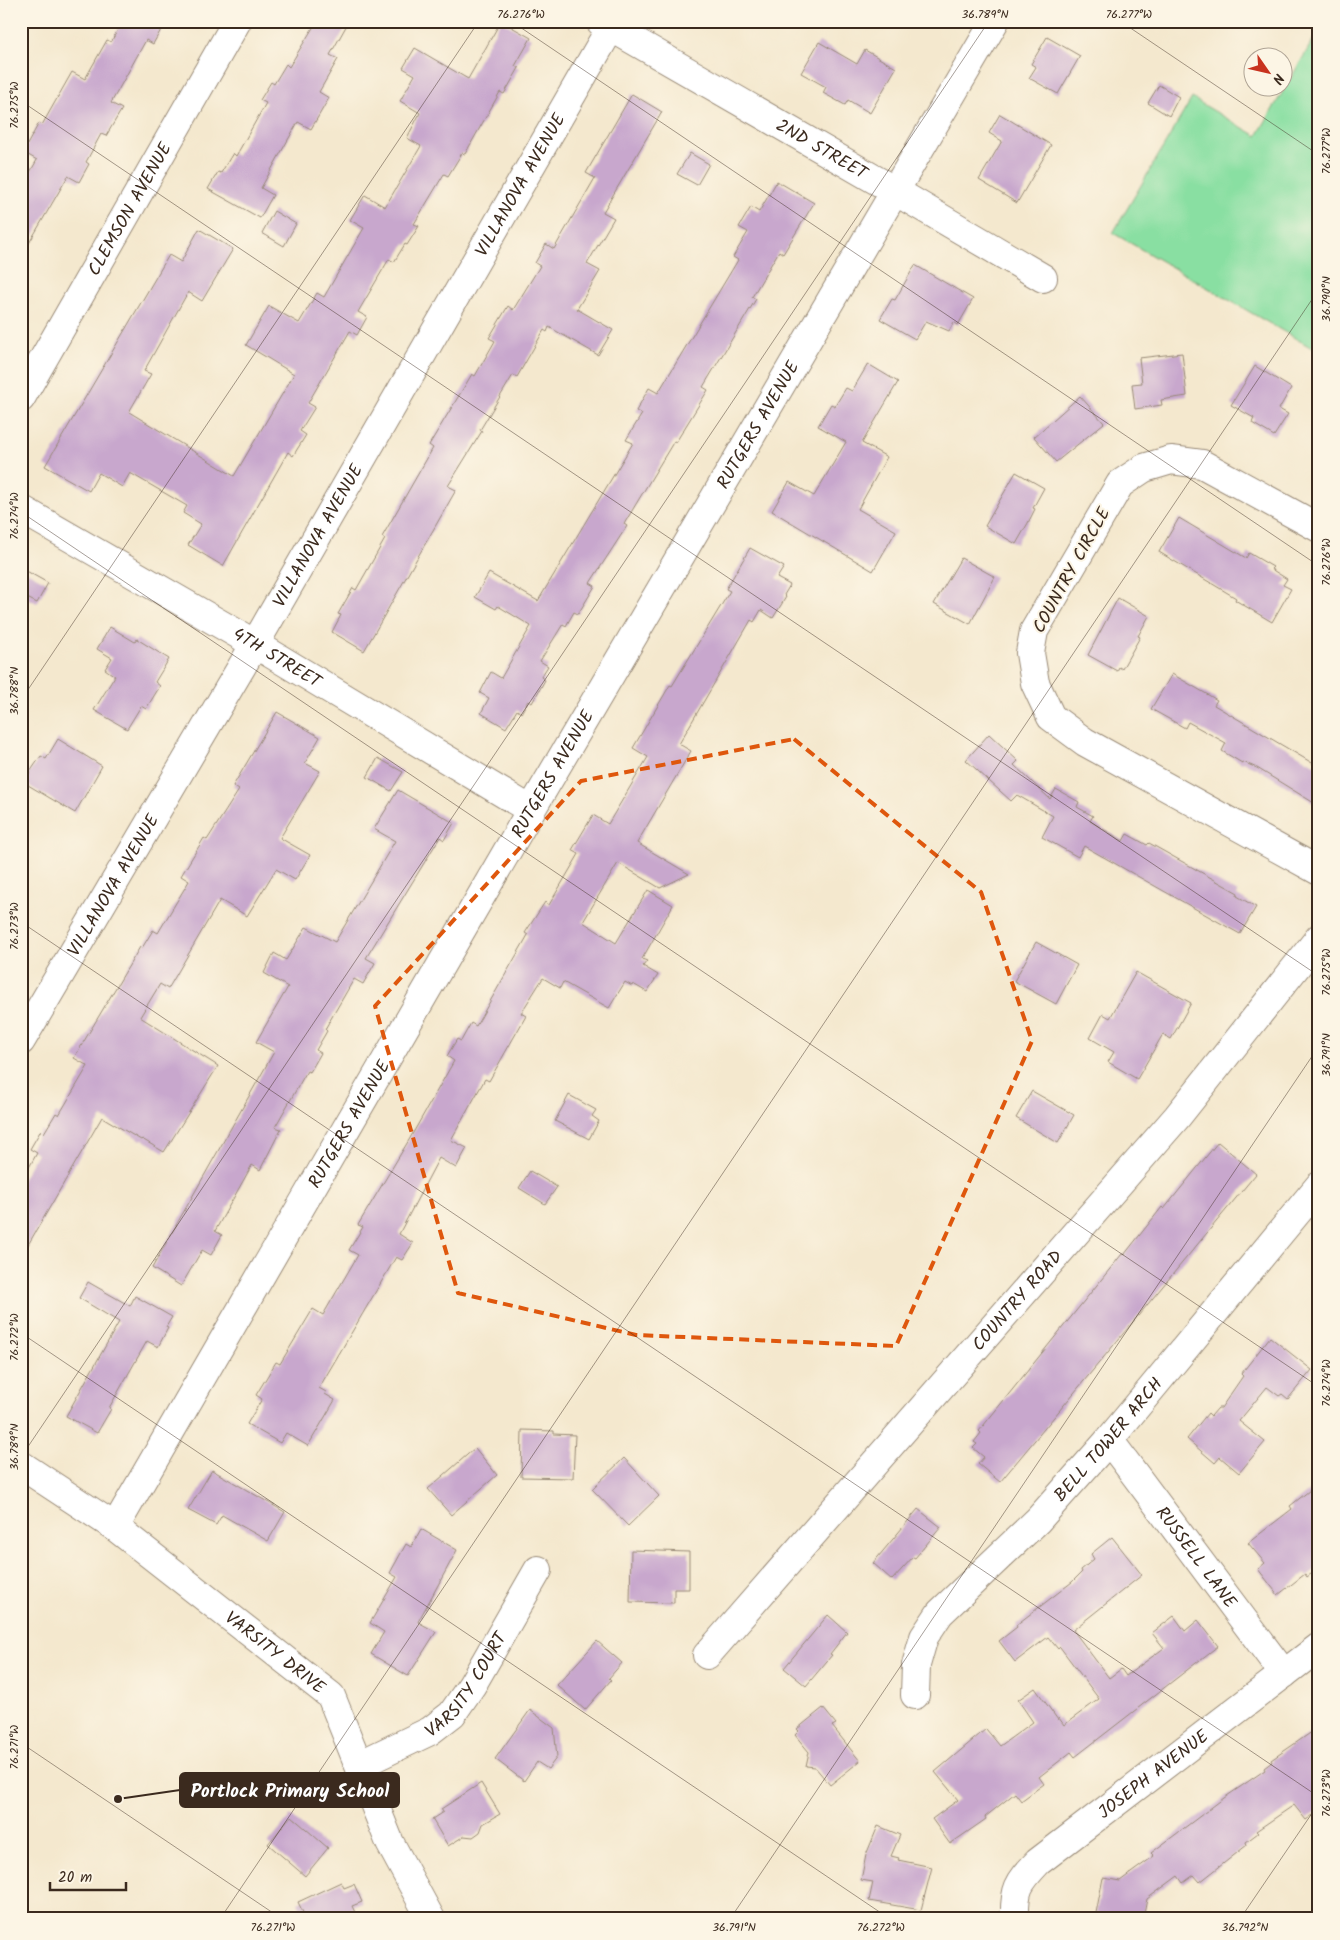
<svg xmlns="http://www.w3.org/2000/svg" width="1340" height="1940" font-family="Kalam,sans-serif">
  <style>
    .green { fill: #89dfa2; stroke: #628460 }
    .building { fill: #c8a7cd }
    .lines { fill: none; stroke-linecap: round; stroke-linejoin: round }
    .minor-casing { stroke: #988976; stroke-width: 30 }
    .minor { stroke: #fff; stroke-width: 28 }
    .marked { fill: none; stroke: #df570d; stroke-width: 4; stroke-dasharray: 10 6; stroke-linejoin: round }
    .ticks { fill: none; stroke: #3b2a1e; stroke-width: 1; stroke-opacity: 0.45 }
    .labels { text-anchor: middle; stroke-width: 4; stroke-linejoin: round; paint-order: stroke }
    .street-label { font-size: 18px; fill: #3b2a1e; stroke: #fcf5e5 }
    .leader { fill: none; stroke: #3b2a1e; stroke-width: 2 }
    .callout-dot { fill: #3b2a1e; stroke: #fcf5e5; stroke-width: 2 }
    .callout { fill: #3b2a1e; stroke: #3b2a1e; stroke-width: 2 }
    .callout-label { font-size: 19px; text-anchor: middle; font-weight: bold; fill: #fff }
    .neatline { fill: none; stroke: #3b2a1e; stroke-width: 2 }
    .ticks-label { font-size: 12px; text-anchor: middle; fill: #3b2a1e }
  </style>
  <rect width="100%" height="100%" fill="#fcf5e5"/>
  <filter id="ink" filterUnits="userSpaceOnUse"><feTurbulence type="fractalNoise" baseFrequency=".02" numOctaves="2"/><feDisplacementMap in="SourceGraphic" scale="10" xChannelSelector="R" yChannelSelector="G"/><feConvolveMatrix kernelMatrix="1 2 1 2 8 2 1 2 1" color-interpolation-filters="sRGB"/></filter>
  <filter id="wash" filterUnits="userSpaceOnUse"><feTurbulence type="fractalNoise" baseFrequency=".0096" numOctaves="4" result="noise"/><feDisplacementMap in="SourceGraphic" scale="20" xChannelSelector="R" yChannelSelector="G"/><feGaussianBlur stdDeviation="1.12" result="paint"/><feColorMatrix in="noise" values="0 0 0 0 0 0 0 0 0 0 0 0 0 0 0 0 0 1.4 0 .05"/><feComposite in="paint" operator="in"/></filter>
  <g filter="url(#wash)">
    <rect width="100%" height="100%" fill="#f4e8ce"/>
    <!-- green -->
    <path class="green" d="M1319 30V352L1113 233 1192 98 1257 136Z"/>
    <g id="blocks">
      <!-- building -->
      <g class="building">
        <path d="M112 21H166L153 44 146 40 111 103 122 109 106 136 101 134 86 162 89 164 79 182 68 176 21 257V188L37 160 23 152 39 123 42 125 72 72 85 79 107 40 111 42 120 26Z"/>
        <path d="M317 21H349L330 55 338 59 319 92 329 98 311 129 298 122 261 188 273 195 260 218 208 189 218 172 221 173 233 153 236 156 266 103 260 100 271 82 274 84 286 64 289 67Z"/>
        <path d="M501 21 531 38 515 66 519 68 504 94 500 92 465 154 462 153 448 176 444 174 414 224 419 226 407 245 405 244 394 262 389 259 358 312 367 317 357 335 350 331 308 403 315 407 300 431 306 435 293 456 288 452 223 566 188 545 201 524 183 513 187 506 130 473 122 487 99 473 89 491 45 466 169 255 181 262 199 229 233 249 202 301 188 292 144 371 151 374 129 412 234 476 294 374 246 345 269 306 299 323 317 293 324 297 364 228 350 220 365 195 385 207 421 146 407 138 420 113 400 101 415 75 403 68 415 48 468 79Z"/>
        <path d="M1047 37 1080 56 1058 94 1029 78 1036 67 1031 64Z"/>
        <path d="M819 42 857 64 865 50 896 68 870 113 848 100 845 105 823 93 826 87 801 73Z"/>
        <path d="M1159 85 1179 97 1169 116 1148 103Z"/>
        <path d="M632 94 662 112 603 212 614 218 587 264 600 271 577 309 613 330 598 355 549 327 547 332 544 330 517 377 513 375 480 430 482 431 448 486 456 490 364 651 332 632 341 615 338 614 353 588 356 590 385 539 382 537 433 448 429 445 472 374 475 376 495 341 489 338 508 306 513 310 540 266 535 263 546 244 554 249 595 178 586 173Z"/>
        <path d="M1000 114 1051 145 1017 203 979 180 1002 141 989 133Z"/>
        <path d="M690 153 709 164 697 185 677 174Z"/>
        <path d="M777 181 814 203 783 254 779 251 752 297 756 299 703 387 708 390 676 442 674 441 624 524 627 526 590 583 595 586 578 614 574 612 566 626 563 624 540 661 548 666 541 677 545 680 532 703 528 701 521 713 517 710 506 728 481 713 489 698 480 693 491 672 501 678 531 626 498 606 496 609 475 597 489 573 538 601 633 443 626 440 642 414 636 411 649 388 658 393 738 260 733 257 748 232 739 227 751 207 759 212Z"/>
        <path d="M274 211 296 224 284 246 262 233Z"/>
        <path d="M915 265 973 299 958 325 954 322 949 331 926 321 915 339 880 319 892 299 895 300Z"/>
        <path d="M1182 353 1187 396 1161 400 1162 405 1135 409 1132 384 1142 383 1139 358Z"/>
        <path d="M868 364 898 382 862 443 887 457 858 509 896 531 873 571 772 511 789 482 814 496 846 442 818 426 831 404 835 406 846 388 852 391Z"/>
        <path d="M1255 366 1291 388 1279 409 1288 414 1274 436 1252 423 1254 418 1231 405Z"/>
        <path d="M1080 396 1104 423 1056 462 1034 437Z"/>
        <path d="M1016 472 1044 488 1033 508 1035 509 1028 523 1016 544 985 526Z"/>
        <path d="M1179 518 1246 558 1249 553 1273 567 1271 569 1287 579 1283 585 1291 589 1272 622 1235 600 1236 598 1159 552Z"/>
        <path d="M750 548 784 567 777 578 790 585 784 595 786 597 773 618 761 610 754 622 751 620 679 744 691 751 637 843 689 874 660 888 618 863 583 922 616 943 648 890 673 905 642 959 647 961 643 966 658 975 647 992 633 984 632 986 625 982 609 1008 563 982 560 988 543 978 521 1013 526 1016 489 1081 485 1079 451 1140 467 1148 456 1168 439 1158 399 1234 413 1243 402 1260 396 1257 319 1388 326 1392 325 1394 335 1400 308 1446 286 1433 280 1443 247 1424 262 1399 256 1395 276 1362 280 1364 313 1309 323 1315 358 1255 349 1250 363 1227 358 1225 409 1140 454 1061 447 1056 457 1039 461 1041 471 1023 476 1026 528 935 525 933 545 902 549 905 579 854 572 850 593 815 608 824 648 757 633 748 670 685 672 686 730 591 726 589Z"/>
        <path d="M961 558 995 577 970 624 934 604Z"/>
        <path d="M21 568 48 583 37 603 21 595Z"/>
        <path d="M1118 598 1149 616 1138 636 1140 637 1122 669 1119 667 1117 671 1088 655Z"/>
        <path d="M110 627 135 642 137 639 169 659 155 682 160 686 146 709 141 706 127 729 94 710 115 676 105 669 112 658 97 649Z"/>
        <path d="M1172 674 1217 700 1214 705 1319 767V806L1257 768 1243 762 1242 763 1222 751 1226 743 1188 722 1185 728 1151 709Z"/>
        <path d="M277 712 320 737 305 763 320 771 280 838 310 855 295 880 276 869 247 916 220 900 168 989 160 984 140 1017 218 1066 164 1152 142 1139 141 1140 102 1117 21 1257V1182L37 1153 30 1149 41 1130 44 1133 56 1113 59 1115 88 1066 74 1058 140 947 142 948 153 930 158 933 189 881 181 876 204 838 207 840 239 790 233 786Z"/>
        <path d="M989 734 1018 761 1014 765 1050 799 1056 789 1079 802 1077 807 1093 816 1090 821 1123 841 1127 834 1147 845 1149 843 1238 893 1237 896 1256 907 1240 934 1084 846 1078 857 1042 837 1053 816 1017 795 1011 801 966 760Z"/>
        <path d="M58 739 102 766 75 813 23 782 41 756 46 759Z"/>
        <path d="M378 758 403 772 391 791 367 777Z"/>
        <path d="M398 790 454 823 444 840 440 837 366 958 375 963 363 984 354 979 325 1029 327 1031 316 1050 321 1053 310 1072 307 1071 275 1127 281 1129 260 1170 252 1165 215 1231 222 1235 211 1255 202 1250 181 1286 152 1268 274 1052 256 1042 288 987 264 973 274 953 286 960 306 927 335 942 395 841 374 829Z"/>
        <path d="M1036 942 1077 965 1056 1004 1014 981Z"/>
        <path d="M1136 972 1191 1003 1171 1039 1163 1034 1137 1079 1108 1062 1114 1052 1090 1038 1103 1014 1110 1018Z"/>
        <path d="M1032 1091 1074 1115 1058 1143 1016 1118Z"/>
        <path d="M569 1095 596 1110 592 1116 599 1121 589 1139 555 1121Z"/>
        <path d="M1218 1142 1256 1174 1000 1482 978 1464 984 1457 973 1448 977 1444 974 1442 981 1433 979 1431 1122 1254 1124 1255 1162 1207 1164 1209Z"/>
        <path d="M530 1171 557 1187 545 1204 519 1188Z"/>
        <path d="M88 1282 130 1306 135 1296 172 1317 166 1327 168 1328 158 1347 147 1341 109 1408 111 1409 97 1433 66 1416 119 1322 79 1298Z"/>
        <path d="M1270 1337 1312 1370 1288 1399 1282 1394 1279 1396 1267 1387 1239 1421 1265 1442 1239 1473 1220 1457 1215 1463 1187 1439 1208 1413 1211 1416 1218 1408H1221L1243 1376 1241 1374Z"/>
        <path d="M522 1430 554 1431V1434L575 1435 573 1478 521 1477Z"/>
        <path d="M475 1448 497 1475 451 1515 428 1489Z"/>
        <path d="M624 1458 659 1496 628 1526 592 1489Z"/>
        <path d="M212 1470 285 1512 268 1541 222 1515 216 1525 188 1510Z"/>
        <path d="M1319 1483V1568L1307 1577 1305 1574 1278 1595 1258 1569 1265 1563 1248 1543 1292 1509 1290 1506Z"/>
        <path d="M918 1509 941 1527 915 1558 913 1557 892 1580 873 1563Z"/>
        <path d="M421 1529 457 1550 418 1622 436 1632 408 1676 371 1654 384 1632 370 1623 397 1577 390 1573 406 1544 411 1547Z"/>
        <path d="M1112 1537 1142 1575 1073 1630 1109 1678 1121 1669 1126 1676 1164 1648 1152 1633 1174 1616 1185 1631 1198 1620 1218 1646 1075 1757 1071 1752 1039 1777 1044 1784 1021 1801 1015 1793 985 1817 986 1819 950 1844 932 1819 958 1800 935 1772 986 1729 1000 1746 1033 1722 1018 1700 1035 1688 1058 1720 1059 1718 1064 1725 1099 1699 1060 1647 1058 1649 1048 1637 1015 1662 999 1641 1017 1627 1016 1625 1072 1582 1082 1572 1081 1570 1094 1559 1091 1554Z"/>
        <path d="M631 1550 689 1552V1589H674V1603L630 1602Z"/>
        <path d="M828 1615 847 1632 830 1654 832 1655 806 1686 784 1668Z"/>
        <path d="M597 1641 622 1663 609 1678 611 1680 585 1710 557 1685Z"/>
        <path d="M823 1708 836 1724 832 1726 860 1761 830 1785 815 1767 806 1766 809 1752 795 1735 799 1731 797 1729Z"/>
        <path d="M530 1710 554 1728 557 1757 548 1769 537 1762 524 1781 495 1759Z"/>
        <path d="M1319 1727V1811L1306 1820 1294 1805 1256 1831 1258 1833 1246 1842 1247 1845 1200 1882 1194 1875 1183 1883 1178 1876 1147 1899 1143 1919H1098L1099 1914 1096 1913 1103 1878 1120 1881 1154 1856 1151 1853 1224 1798 1265 1770 1264 1768 1272 1762 1271 1760Z"/>
        <path d="M481 1783 500 1814 483 1824 480 1832 473 1837 464 1836 448 1846 432 1819 443 1812 441 1809Z"/>
        <path d="M291 1816 328 1848 305 1876 268 1844Z"/>
        <path d="M878 1826 900 1835 891 1856 899 1858 898 1860 932 1867 921 1910 869 1901 873 1882 861 1880 866 1855Z"/>
        <path d="M341 1882 344 1888 354 1884 362 1902 352 1906 358 1919H306L298 1902Z"/>
      </g>
    </g>
  </g>
  <g filter="url(#ink)">
    <use href="#blocks" fill-opacity="0" stroke="#988976" stroke-width="1"/>
    <g class="lines">
      <!-- minor casing -->
      <g class="minor-casing">
        <g id="minor">
          <path id="s1" d="M600 21 895 191 1043 278"/>
          <path id="s2" d="M21 398 237 21"/>
          <path id="s3" d="M21 509 255 644 531 810"/>
          <path d="M1319 528 1202 464 1171 460 1144 468 1120 484 1034 631 1030 653 1035 683 1051 717 1085 742 1319 871"/>
          <path id="s4" d="M21 1041 255 644 611 27"/>
          <path id="s5" d="M1109 1440 1284 1674"/>
          <path id="s6" d="M21 1465 115 1527 331 1696 390 1843 431 1919"/>
          <path id="s7" d="M115 1527 531 810 995 21"/>
          <path id="s8" d="M707 1655 1177 1117 1319 938"/>
          <path id="s9" d="M915 1695 916 1665 924 1637 940 1613 1038 1520 1109 1440 1319 1186"/>
          <path id="s10" d="M359 1765 430 1731 452 1714 472 1685 538 1570"/>
          <path id="s11" d="M1015 1919C1014 1889 1018 1883 1038 1862L1319 1647"/>
        </g>
      </g>
      <!-- minor -->
      <use href="#minor" class="minor"/>
    </g>
  </g>
  <!-- marked area -->
  <path class="marked" d="M794 739 981 892 1032 1041 896 1346 636 1335 458 1293 375 1006 581 781Z"/>
  <!-- ticks -->
  <path class="ticks" d="M511 21 1319 566M1120 21 1319 155M21 101 1319 976M21 512 1319 1387M21 700 479 21M21 922 1319 1797M21 1333 890 1919M21 1457 989 21M21 1743 282 1919M220 1919 1319 289M730 1919 1319 1046M1240 1919 1319 1803"/>
  <g class="labels">
    <!-- street labels -->
    <g class="street-label">
      <text dy="6" stroke="none"><textPath href="#s1" startOffset="256">2ND STREET</textPath></text>
      <text dy="6" stroke="none"><textPath href="#s4" startOffset="991">VILLANOVA AVENUE</textPath></text>
      <text dy="6" stroke="none"><textPath href="#s2" startOffset="218">CLEMSON AVENUE</textPath></text>
      <text dy="6" stroke="none"><textPath href="#s7" startOffset="1276">RUTGERS AVENUE</textPath></text>
      <text dy="6" stroke="none"><textPath href="#s4" startOffset="586">VILLANOVA AVENUE</textPath></text>
      <text transform="translate(1071 570) rotate(-61)" y="6">COUNTRY CIRCLE</text>
      <text dy="6" stroke="none"><textPath href="#s3" startOffset="296">4TH STREET</textPath></text>
      <text dy="6" stroke="none"><textPath href="#s7" startOffset="871">RUTGERS AVENUE</textPath></text>
      <text dy="6" stroke="none"><textPath href="#s4" startOffset="181">VILLANOVA AVENUE</textPath></text>
      <text dy="6" stroke="none"><textPath href="#s7" startOffset="466">RUTGERS AVENUE</textPath></text>
      <text dy="6" stroke="none"><textPath href="#s8" startOffset="471">COUNTRY ROAD</textPath></text>
      <text dy="6" stroke="none"><textPath href="#s9" startOffset="330">BELL TOWER ARCH</textPath></text>
      <text dy="6" stroke="none"><textPath href="#s5" startOffset="146">RUSSELL LANE</textPath></text>
      <text dy="6" stroke="none"><textPath href="#s6" startOffset="316">VARSITY DRIVE</textPath></text>
      <text dy="6" stroke="none"><textPath href="#s10" startOffset="138">VARSITY COURT</textPath></text>
      <text dy="6" stroke="none"><textPath href="#s11" startOffset="209">JOSEPH AVENUE</textPath></text>
    </g>
  </g>
  <!-- callouts -->
  <path class="leader" d="M118 1799L180 1790"/>
  <circle class="callout-dot" cx="118" cy="1799" r="5"/>
  <rect class="callout" x="180" y="1773" width="219" height="34" rx="5"/>
  <g class="callout-label">
    <text x="290" y="1797">Portlock Primary School</text>
  </g>
  <!-- margin -->
  <rect width="1340" height="1940" fill="none" stroke="#fcf5e5" stroke-width="55"/>
  <!-- north arrow -->
  <g transform="translate(1268 72) rotate(124)"><circle r="24" fill="#fcf5e5" stroke="#afa495"/>
  <path d="M0-4L9 19L0 12L-9 19Z" fill="#c8321e"/>
  <text y="-8" font-size="14" font-weight="bold" text-anchor="middle" fill="#3b2a1e">N</text>
  </g>
  <!-- scale -->
  <path d="M50 1882v8h76v-8" fill="none" stroke="#3b2a1e" stroke-width="2.5"/>
  <text x="58" y="1882" font-size="15" fill="#3b2a1e" stroke="#fcf5e5" stroke-width="4" paint-order="stroke">20 m</text>
  <rect x="28" y="28" width="1284" height="1884" class="neatline"/>
  <g class="ticks-label">
    <text x="521" y="18">76.276°W</text>
    <text x="985" y="18">36.789°N</text>
    <text x="1129" y="18">76.277°W</text>
    <text transform="translate(14 105) rotate(-90)" y="4">76.275°W</text>
    <text transform="translate(1326 151) rotate(-90)" y="4">76.277°W</text>
    <text transform="translate(1326 299) rotate(-90)" y="4">36.790°N</text>
    <text transform="translate(14 516) rotate(-90)" y="4">76.274°W</text>
    <text transform="translate(1326 562) rotate(-90)" y="4">76.276°W</text>
    <text transform="translate(14 691) rotate(-90)" y="4">36.788°N</text>
    <text transform="translate(14 926) rotate(-90)" y="4">76.273°W</text>
    <text transform="translate(1326 972) rotate(-90)" y="4">76.275°W</text>
    <text transform="translate(1326 1055) rotate(-90)" y="4">36.791°N</text>
    <text transform="translate(14 1337) rotate(-90)" y="4">76.272°W</text>
    <text transform="translate(1326 1383) rotate(-90)" y="4">76.274°W</text>
    <text transform="translate(14 1447) rotate(-90)" y="4">36.789°N</text>
    <text transform="translate(14 1747) rotate(-90)" y="4">76.271°W</text>
    <text transform="translate(1326 1793) rotate(-90)" y="4">76.273°W</text>
    <text x="273" y="1931">76.271°W</text>
    <text x="734" y="1931">36.791°N</text>
    <text x="881" y="1931">76.272°W</text>
    <text x="1245" y="1931">36.792°N</text>
  </g>
</svg>
